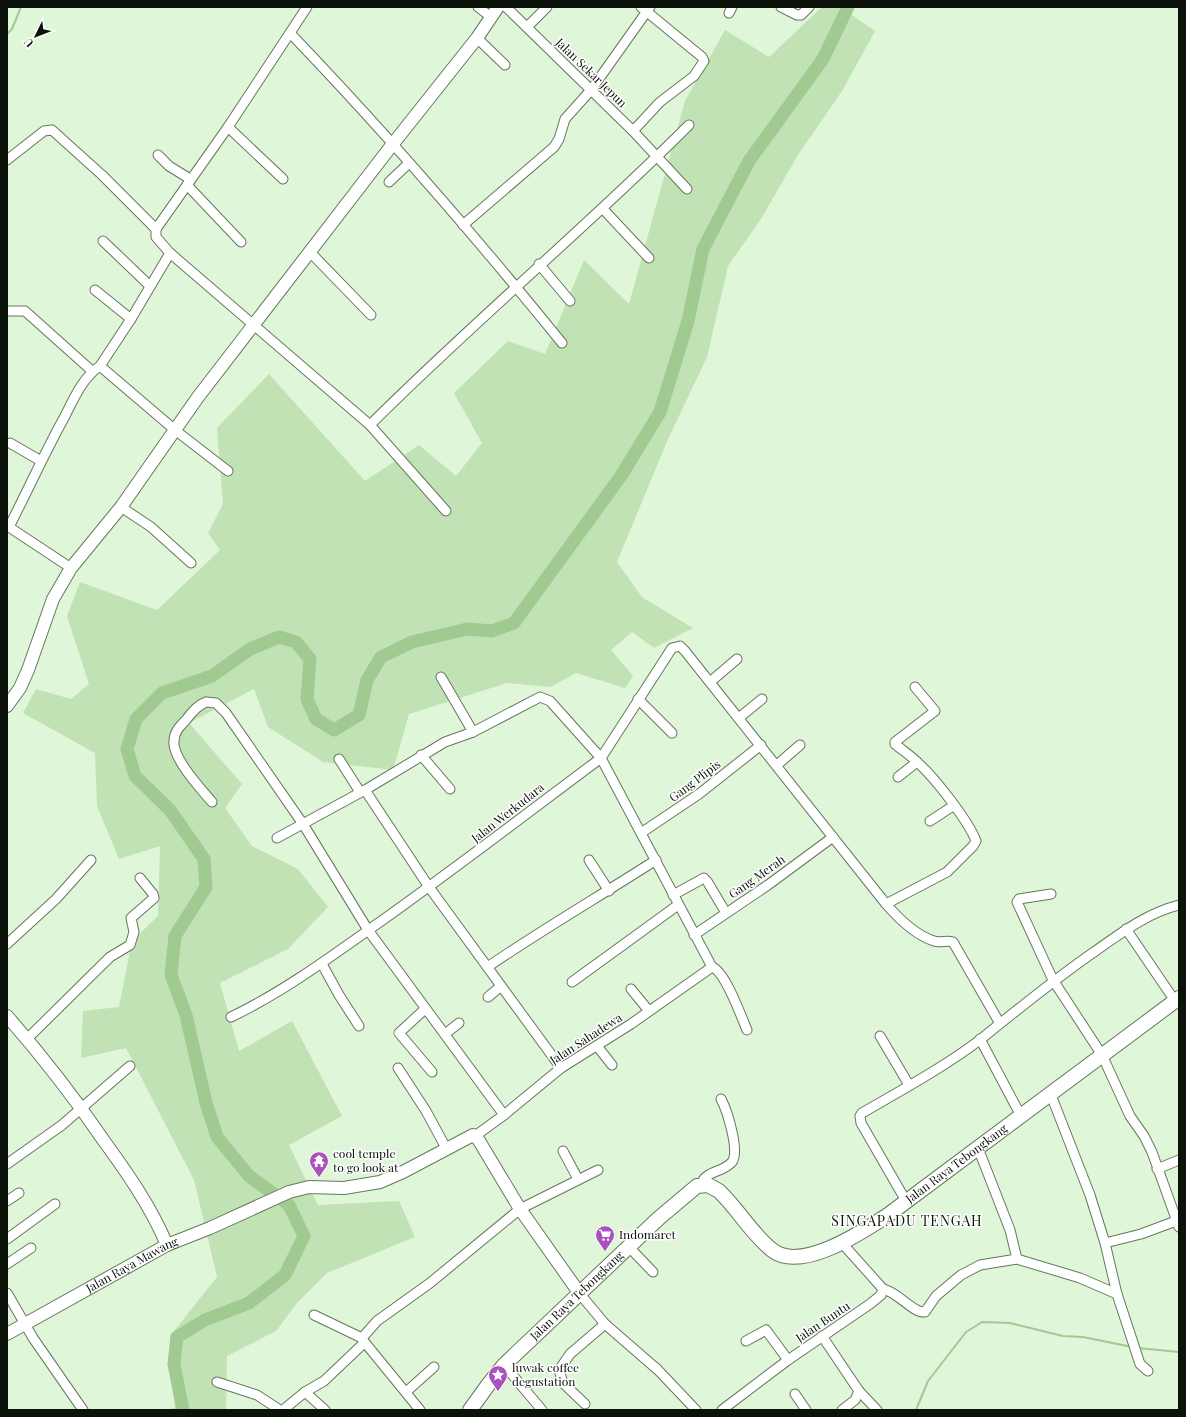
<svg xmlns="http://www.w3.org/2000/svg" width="1186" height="1417" font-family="'Playfair Display',serif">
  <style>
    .green { fill: #c0e2b4 }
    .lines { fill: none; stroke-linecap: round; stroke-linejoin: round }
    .stream { stroke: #a0ca92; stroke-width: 2 }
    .river { stroke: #a0ca92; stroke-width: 13 }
    .street-casing { stroke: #65775e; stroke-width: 11 }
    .secondary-casing { stroke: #65775e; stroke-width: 14 }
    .primary-casing { stroke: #65775e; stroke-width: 16 }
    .street { stroke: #fff; stroke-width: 9 }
    .secondary { stroke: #fff; stroke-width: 12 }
    .primary { stroke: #fff; stroke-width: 14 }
    .labels { text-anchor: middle; stroke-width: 3; stroke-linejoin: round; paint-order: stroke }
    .street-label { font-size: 12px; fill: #0b1209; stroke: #fff }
    .poi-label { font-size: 12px; fill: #0b1209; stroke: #fff; text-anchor: start }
    .quarter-label { font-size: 14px; letter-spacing: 1px; fill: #0b1209; stroke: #fff }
  </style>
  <rect width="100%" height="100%" fill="#e0f6d9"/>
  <!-- green -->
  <path class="green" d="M822 7H840L875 31 842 91 798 155 761 219 728 266 707 357 668 439 617 562 642 597 693 628 654 648 632 632 611 650 633 676 625 688 576 673 550 687 507 683 409 714 393 770 323 762 268 727 254 689 189 723 242 784 225 808 252 846 298 869 328 907 288 949 220 983 239 1051 292 1021 342 1116 289 1145 318 1205 399 1201 415 1237 327 1273 297 1303 276 1331 227 1356 226 1410H170L175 1407 170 1336 217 1277 194 1180 126 1048 81 1058 83 1011 119 1007 132 941 158 916 160 846 119 859 97 806 95 753 23 713 36 689 71 699 89 684 67 616 80 582 157 610 220 550 208 533 223 504 217 428 269 374 365 481 419 445 456 476 482 443 454 393 508 341 545 354 584 260 629 304 685 101 725 30 769 57Z"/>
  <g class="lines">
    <!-- stream -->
    <g class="stream">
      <path d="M7 34 12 29 21 7"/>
      <path d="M1138 1348 1179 1352"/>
      <path d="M916 1410 928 1381 966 1332 982 1322 1010 1323 1063 1336 1083 1337 1132 1347"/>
    </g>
    <!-- river -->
    <path class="river" d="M183 1410 174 1364 177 1337 205 1320 249 1303 285 1275 304 1236 289 1205 249 1176 217 1137 206 1103 186 1015 171 975 175 936 206 887 204 859 170 810 135 776 127 749 136 719 162 693 212 676 250 649 279 637 296 642 310 659 307 699 316 719 334 730 359 715 367 680 381 657 412 642 467 629 492 631 514 623 621 476 660 412 688 321 703 249 749 161 823 59 848 7"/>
    <!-- street casing -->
    <g class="street-casing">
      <g id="street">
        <path d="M478 7 491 17"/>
        <path d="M506 7 633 131 687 189"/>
        <path d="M781 7 797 15H801L809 7"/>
        <path d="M729 13 732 7"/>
        <path d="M527 27 547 7"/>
        <path d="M290 33C385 132 476 237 562 343"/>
        <path d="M477 38 505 65"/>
        <path d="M228 127 283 179"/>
        <path d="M633 131 660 102 694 76 704 61 702 57 641 7"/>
        <path d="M158 155 169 166 190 179"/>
        <path d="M7 160 44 131 52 130 102 175 156 229"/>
        <path d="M389 182 409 163"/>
        <path d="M187 185 241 242"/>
        <path d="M603 209 649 258"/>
        <path d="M463 225 554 147 559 139 565 119 591 90 650 7"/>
        <path d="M103 241 150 286"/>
        <path d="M309 251 371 315"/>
        <path d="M170 253 370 425 446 511"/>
        <path d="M539 264 570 301"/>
        <path d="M95 290 131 319"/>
        <path d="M7 311H25L92 371"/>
        <path d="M100 366 175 430 228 471"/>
        <path d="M370 425C473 322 586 228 689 125"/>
        <path d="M10 443 41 461"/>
        <path d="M121 507 151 527 191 563"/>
        <path d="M71 568 9 527C28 490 45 452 65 416 74 398 83 377 100 366L131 319 170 253 156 237V229L228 127 307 7"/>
        <path d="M441 677 473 732"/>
        <path d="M710 682 737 659"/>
        <path d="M638 699 672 733"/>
        <path d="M740 717 762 699"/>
        <path d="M421 755 450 789"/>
        <path d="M339 759 360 792"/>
        <path d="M777 765 800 745"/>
        <path d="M898 777 917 762"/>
        <path d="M212 802C201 789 172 758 174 741 174 732 180 726 186 720 191 713 198 705 206 702L216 703 226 713 303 824 368 930 504 1115"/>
        <path d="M930 821 953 806"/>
        <path d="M641 833 699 794 761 745"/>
        <path d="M277 838 365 790 429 887 561 1068"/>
        <path d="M589 860 609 891"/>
        <path d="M707 881 726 913"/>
        <path d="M1051 894 1019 899 1017 902 1053 980 1102 1055 1130 1116 1144 1136 1152 1152 1179 1227"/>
        <path d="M673 895 704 878"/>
        <path d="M886 904C899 919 915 935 934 941 940 943 947 940 953 942L999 1022"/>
        <path d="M1126 929 1175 1001"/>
        <path d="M694 935 768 885 833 837"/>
        <path d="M7 944 56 899 91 860"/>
        <path d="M322 964 339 995 359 1026"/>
        <path d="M489 966C543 929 600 896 656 860"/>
        <path d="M712 967 601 758 672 648 680 646 685 651 886 904 947 872 973 846 976 841C968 820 934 777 917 762 910 755 902 750 895 744V742L935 711 915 687"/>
        <path d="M712 967C725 971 741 1016 747 1030"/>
        <path d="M572 982 678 905"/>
        <path d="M631 989 649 1011"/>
        <path d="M488 997 501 986"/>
        <path d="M425 1009 399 1033 432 1072"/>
        <path d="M231 1017C283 992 329 958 377 924 453 870 526 814 601 758L550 701 540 697 473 732 445 742 365 790"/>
        <path d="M445 1034 459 1023"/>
        <path d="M880 1036 909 1085"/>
        <path d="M27 1039 110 957 130 945 134 932 131 918 154 898 153 894 140 878"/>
        <path d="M980 1039 1021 1116"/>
        <path d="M597 1046 612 1065"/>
        <path d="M398 1068 426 1111 446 1148"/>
        <path d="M475 1136 504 1115 561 1068 631 1024 712 967"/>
        <path d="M978 1148 1010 1230 1017 1259"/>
        <path d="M563 1151 578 1179"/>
        <path d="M7 1164 62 1125 130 1066"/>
        <path d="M1157 1169 1179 1160"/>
        <path d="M701 1185C705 1170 723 1173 732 1162 740 1151 727 1110 721 1099"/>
        <path d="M7 1201 19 1193"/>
        <path d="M906 1201 861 1123 860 1116 862 1113C900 1091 946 1066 981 1039 1018 1009 1055 979 1094 952 1121 933 1147 913 1179 905"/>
        <path d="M7 1239 55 1204"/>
        <path d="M841 1242 883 1289"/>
        <path d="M1105 1243 1141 1234 1176 1221"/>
        <path d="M629 1247 653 1272"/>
        <path d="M7 1264 31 1248"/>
        <path d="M883 1289C898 1292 914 1314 925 1312L936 1296 961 1275 980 1265 1017 1259 1080 1278 1117 1294 1105 1243 1090 1195 1051 1095"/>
        <path d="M7 1293 33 1338 83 1410"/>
        <path d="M580 1294 605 1324 658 1370 696 1410"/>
        <path d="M1117 1294 1140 1364 1148 1371"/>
        <path d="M314 1315 362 1338"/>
        <path d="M822 1336 859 1391 855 1400 842 1410"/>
        <path d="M362 1338 377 1321 430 1283 520 1209 598 1170"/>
        <path d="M362 1339 420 1410"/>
        <path d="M746 1341 766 1330 788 1360"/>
        <path d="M504 1365 542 1410"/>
        <path d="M217 1382 257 1395 280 1410"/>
        <path d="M859 1391 877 1410"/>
        <path d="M305 1392 325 1410"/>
        <path d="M406 1392 434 1367"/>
        <path d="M795 1394 806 1410"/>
        <path d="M585 1404 563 1383 559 1370 570 1354 605 1324"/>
        <path d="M283 1410 305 1392 324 1381 364 1343"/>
        <path d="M722 1410 788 1360 870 1304 881 1295 883 1289"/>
      </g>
    </g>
    <!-- secondary casing -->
    <g class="secondary-casing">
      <g id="secondary">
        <path d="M7 706 20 688 28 670 53 599 71 568 121 507 198 397 392 145 477 38 498 7"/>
        <path d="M7 1016C42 1056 74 1097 104 1141 128 1174 151 1207 167 1245"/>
        <path id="s1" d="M7 1334 167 1245 210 1228 289 1192 309 1187 344 1188 380 1182 403 1172 473 1135 478 1139 520 1209 580 1294"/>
      </g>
    </g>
    <!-- primary casing -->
    <g class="primary-casing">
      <g id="primary">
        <path id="s2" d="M470 1410 488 1385 504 1365 659 1218 697 1186 708 1185 719 1191C738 1209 751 1233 772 1250 801 1273 862 1232 888 1215L1179 998"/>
      </g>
    </g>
    <!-- street -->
    <use href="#street" class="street"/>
    <!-- secondary -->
    <use href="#secondary" class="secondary"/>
    <!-- primary -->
    <use href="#primary" class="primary"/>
  </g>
  <!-- icons -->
  <defs>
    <g id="temple-pin" transform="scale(1)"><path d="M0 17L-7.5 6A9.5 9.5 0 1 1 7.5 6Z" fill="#a952bf" stroke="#fff"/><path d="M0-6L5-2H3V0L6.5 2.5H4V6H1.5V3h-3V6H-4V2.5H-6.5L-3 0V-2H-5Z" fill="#fff"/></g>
    <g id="supermarket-pin" transform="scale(1)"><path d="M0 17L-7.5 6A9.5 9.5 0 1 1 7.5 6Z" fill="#a952bf" stroke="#fff"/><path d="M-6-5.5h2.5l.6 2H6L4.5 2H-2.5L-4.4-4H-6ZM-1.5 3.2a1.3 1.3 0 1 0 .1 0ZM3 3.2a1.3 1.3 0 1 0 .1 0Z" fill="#fff"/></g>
    <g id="sight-pin" transform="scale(1)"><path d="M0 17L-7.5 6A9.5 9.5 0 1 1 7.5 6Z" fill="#a952bf" stroke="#fff"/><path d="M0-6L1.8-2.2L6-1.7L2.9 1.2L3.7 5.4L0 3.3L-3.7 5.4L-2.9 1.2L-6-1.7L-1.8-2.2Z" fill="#fff"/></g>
  </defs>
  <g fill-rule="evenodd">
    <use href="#temple-pin" x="319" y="1161"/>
    <use href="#supermarket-pin" x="605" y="1235"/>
    <use href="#sight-pin" x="498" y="1375"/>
  </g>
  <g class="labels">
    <!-- street labels -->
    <g class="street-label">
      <text transform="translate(591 73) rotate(44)" y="4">Jalan Sekar Jepun</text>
      <text transform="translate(695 781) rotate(-37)" y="4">Gang Plipis</text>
      <text transform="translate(508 813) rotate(-38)" y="4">Jalan Werkudara</text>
      <text transform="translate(757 877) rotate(-35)" y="4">Gang Merah</text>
      <text transform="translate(586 1039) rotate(-33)" y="4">Jalan Sahadewa</text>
      <text dy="4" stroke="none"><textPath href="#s2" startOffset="636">Jalan Raya Tebongkang</textPath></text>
      <text dy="4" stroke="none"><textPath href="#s1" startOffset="143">Jalan Raya Mawang</textPath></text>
      <text dy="4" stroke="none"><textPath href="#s2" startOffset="157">Jalan Raya Tebongkang</textPath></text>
      <text transform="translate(823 1322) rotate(-34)" y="4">Jalan Buntu</text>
    </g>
    <!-- poi labels -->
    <g class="poi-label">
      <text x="333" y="1158">cool temple<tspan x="333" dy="14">to go look at</tspan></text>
      <text x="619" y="1239">Indomaret</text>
      <text x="512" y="1372">luwak coffee<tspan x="512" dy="14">degustation</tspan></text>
    </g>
    <!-- quarter labels -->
    <g class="quarter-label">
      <text x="907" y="1226">SINGAPADU TENGAH</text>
    </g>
  </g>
  <!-- border -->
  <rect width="1186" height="1417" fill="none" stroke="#0b1209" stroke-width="16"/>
  <!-- north arrow -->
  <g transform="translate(36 36) rotate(227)" stroke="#ffffff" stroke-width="3" paint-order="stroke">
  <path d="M0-3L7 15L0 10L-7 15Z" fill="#0b1209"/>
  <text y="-6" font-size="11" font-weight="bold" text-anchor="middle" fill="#0b1209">U</text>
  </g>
</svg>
